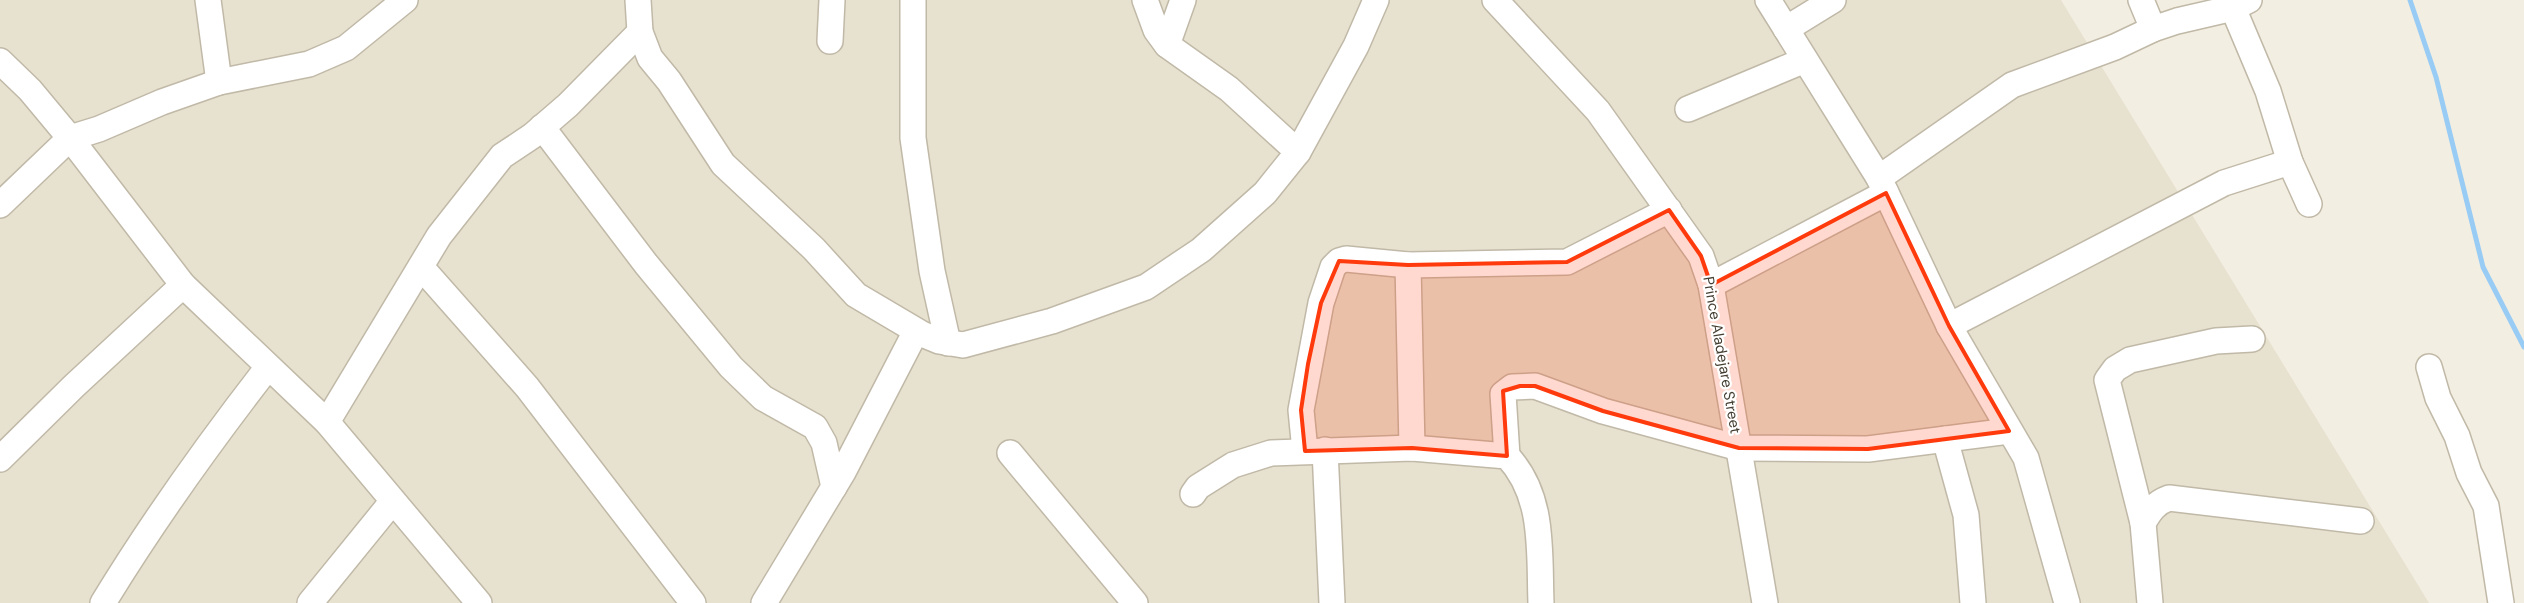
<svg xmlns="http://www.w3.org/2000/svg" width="2524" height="603" font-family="'DM Sans',sans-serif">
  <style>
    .residential { fill: #e7e1d0 }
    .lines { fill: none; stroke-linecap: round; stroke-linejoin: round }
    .stream { stroke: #98ccf5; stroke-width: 5 }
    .minor-casing { stroke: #c1b9a7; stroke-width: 28 }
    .minor { stroke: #fff; stroke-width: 25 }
    .marked { fill: #ff3b0d; fill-opacity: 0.2; stroke: #ff3b0d; stroke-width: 4; stroke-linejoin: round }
    .labels { text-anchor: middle; stroke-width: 4.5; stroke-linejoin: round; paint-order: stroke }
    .street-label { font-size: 15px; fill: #443e32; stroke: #fff }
  </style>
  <rect width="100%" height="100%" fill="#f3eee2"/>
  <!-- residential -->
  <path class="residential" d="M0 0H2061L2429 603H0Z"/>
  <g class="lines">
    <!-- stream -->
    <path class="stream" d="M2410 0 2436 77 2483 267 2524 347"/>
    <!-- minor casing -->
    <g class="minor-casing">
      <g id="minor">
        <path d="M208 0 219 82"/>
        <path d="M638 0 640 32 650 58 669 81 723 164 814 249 856 295 922 334 939 341 963 345 1052 321 1146 287 1201 250 1265 193 1298 152 1356 46 1376 0"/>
        <path d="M913 0V138L932 271 948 343"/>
        <path d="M1145 0 1156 30 1167 45 1229 89 1298 152"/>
        <path d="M1495 0 1598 111 1701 256 1711 285 1765 603"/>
        <path d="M1768 0 1879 178 1949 326 2026 458 2067 603"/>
        <path d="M2141 0 2153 29"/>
        <path d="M2233 8 2268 91 2290 162 2309 204"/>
        <path d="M1786 29 1833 0"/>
        <path d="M830 41 832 0"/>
        <path d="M1167 45 1183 0"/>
        <path d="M0 61 30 90 70 138 183 285 327 422 479 603"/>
        <path d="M1688 109 1805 60"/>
        <path d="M542 127 646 264 731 367 763 398 815 427 824 443 834 487"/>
        <path d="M1879 178 2012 85 2115 47 2153 29 2177 21 2233 8 2249 0"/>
        <path d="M0 205 70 138 99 129 162 102 219 82 309 64 346 48 405 0"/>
        <path d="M1408 265 1412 448"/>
        <path d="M421 267 527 387 693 603"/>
        <path d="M1711 285 1886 193"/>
        <path d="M1949 326 2224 183 2290 162"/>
        <path d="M2429 367 2438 398 2457 436 2469 473 2486 506 2501 603"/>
        <path d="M327 422 439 236 502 156 532 136 568 105 640 32"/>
        <path d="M1945 439 1966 515 1973 603"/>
        <path d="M1325 450 1332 603"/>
        <path d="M1305 451 1301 410 1321 303 1333 267 1339 261 1346 259 1408 265 1567 262 1669 210"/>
        <path d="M1010 453 1135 603"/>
        <path d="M1507 456 1503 394 1512 387 1535 386 1603 411 1739 448 1868 449 2009 431"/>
        <path d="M0 459 74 386 183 285"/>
        <path d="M1193 494 1198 487 1233 465 1271 453 1412 448 1507 456C1545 496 1539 552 1541 603"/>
        <path d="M2143 523C2150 511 2155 503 2169 498L2361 521"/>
        <path d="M103 603C153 521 209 443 268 367"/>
        <path d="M310 603 392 502"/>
        <path d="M764 603 843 472 916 331"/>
        <path d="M2150 603 2143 523 2107 380 2115 369 2130 360 2216 341 2252 339"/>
      </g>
    </g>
    <!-- minor -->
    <use href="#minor" class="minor"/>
  </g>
  <!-- marked area -->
  <path class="marked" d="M1886 193 1949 326 2009 431 1868 449 1739 448 1603 411 1535 386H1520L1503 391 1507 456 1412 448 1305 451 1301 410 1308 364 1321 303 1339 261 1408 265 1567 262 1669 210 1701 256 1711 285Z"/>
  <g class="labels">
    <!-- street labels -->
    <g class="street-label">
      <text transform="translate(1722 355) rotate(80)" y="5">Prince Aladejare Street</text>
    </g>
  </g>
</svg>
